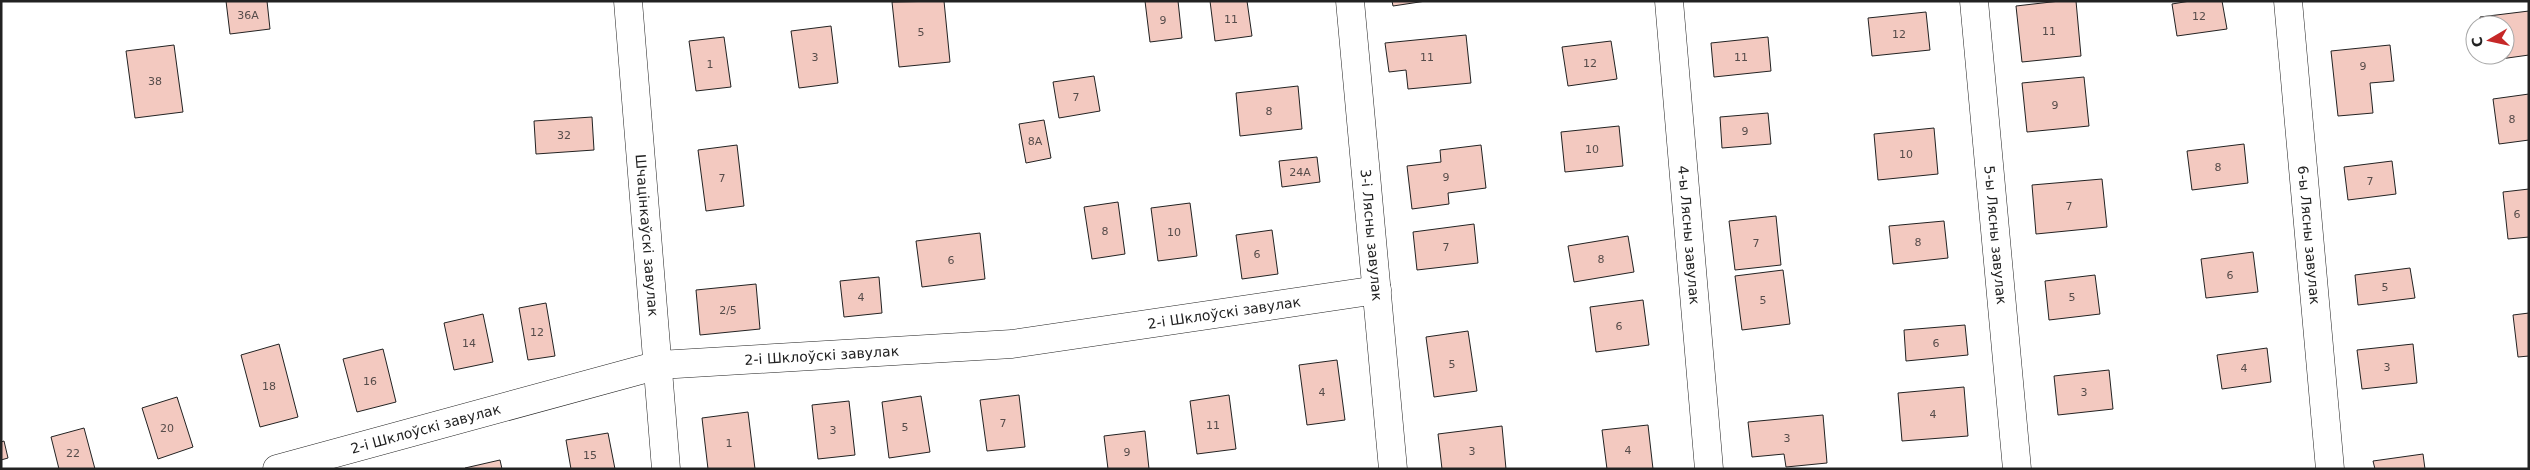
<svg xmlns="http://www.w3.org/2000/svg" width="2530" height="470" font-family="'DejaVu Sans',sans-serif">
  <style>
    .building { fill: #f3c9c0; stroke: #222 }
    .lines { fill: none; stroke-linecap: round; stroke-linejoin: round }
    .minor-casing { stroke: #222; stroke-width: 29 }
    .minor { stroke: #fff; stroke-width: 28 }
    .labels { text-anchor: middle; stroke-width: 4; stroke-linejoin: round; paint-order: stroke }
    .number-label { font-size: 11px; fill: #564c4a }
    .street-label { font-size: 14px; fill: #222; stroke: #fff }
  </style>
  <rect width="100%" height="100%" fill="#fff"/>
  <!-- building -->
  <g class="building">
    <path d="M226 1H267L270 29 230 34Z"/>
    <path d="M944 1 950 62 899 67 892 2Z"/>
    <path d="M1145 1H1178L1182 38 1150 42Z"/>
    <path d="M1210 1H1247L1252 36 1215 41Z"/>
    <path d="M1392 1H1426L1393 6Z"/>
    <path d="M2060 1H2076L2081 56 2022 62 2016 6Z"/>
    <path d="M2190 1H2222L2227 29 2177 36 2172 4Z"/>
    <path d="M2529 11V55L2486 61 2485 55H2505V25H2481L2480 17Z"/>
    <path d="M1926 12 1930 50 1872 56 1868 18Z"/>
    <path d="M831 26 838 83 799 88 791 31Z"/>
    <path d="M1466 35 1471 83 1408 89 1406 70 1389 72 1385 43Z"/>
    <path d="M724 37 731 87 696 91 689 41Z"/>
    <path d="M1768 37 1771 71 1714 77 1711 43Z"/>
    <path d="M1611 41 1617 79 1568 86 1562 47Z"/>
    <path d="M174 45 183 112 135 118 126 51Z"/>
    <path d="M2390 45 2394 81 2370 83 2373 113 2338 116 2331 51Z"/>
    <path d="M1094 76 1100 111 1059 118 1053 82Z"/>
    <path d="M2084 77 2089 126 2027 132 2022 83Z"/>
    <path d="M1298 86 1302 129 1240 136 1236 93Z"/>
    <path d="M2529 94V140L2499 144 2493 99Z"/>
    <path d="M1768 113 1771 144 1722 148 1720 117Z"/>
    <path d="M592 117 594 150 536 154 534 121Z"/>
    <path d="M1044 120 1051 158 1026 163 1019 124Z"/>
    <path d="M1619 126 1623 166 1565 172 1561 132Z"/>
    <path d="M1934 128 1938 174 1878 180 1874 134Z"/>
    <path d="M2244 144 2248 183 2192 190 2187 151Z"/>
    <path d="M737 145 744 206 706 211 698 150Z"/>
    <path d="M1481 145 1486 188 1448 193 1449 204 1412 209 1407 166 1441 162 1440 150Z"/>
    <path d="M1317 157 1320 182 1282 187 1279 161Z"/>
    <path d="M2392 161 2396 194 2348 200 2344 167Z"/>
    <path d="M2102 179 2107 227 2036 234 2032 185Z"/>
    <path d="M2529 189V237L2508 239 2503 192Z"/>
    <path d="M1118 202 1125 254 1092 259 1084 207Z"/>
    <path d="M1190 203 1197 256 1158 261 1151 208Z"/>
    <path d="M1776 216 1781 265 1735 270 1729 221Z"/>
    <path d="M1944 221 1948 258 1893 264 1889 226Z"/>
    <path d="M1474 224 1478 263 1417 270 1413 232Z"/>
    <path d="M1272 230 1278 274 1242 279 1236 235Z"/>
    <path d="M980 233 985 279 922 287 916 241Z"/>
    <path d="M1628 236 1634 272 1574 282 1568 246Z"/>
    <path d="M2253 252 2258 292 2206 298 2201 259Z"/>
    <path d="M2410 268 2415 298 2358 305 2355 275Z"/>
    <path d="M1783 270 1790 324 1742 330 1735 276Z"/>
    <path d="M2095 275 2100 314 2049 320 2045 281Z"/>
    <path d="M879 277 882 313 844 317 840 281Z"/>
    <path d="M756 284 760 329 700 335 696 290Z"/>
    <path d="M1643 300 1649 345 1596 352 1590 307Z"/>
    <path d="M546 303 555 356 528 360 519 308Z"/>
    <path d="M2529 313V356L2518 357 2513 315Z"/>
    <path d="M483 314 493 362 454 370 444 323Z"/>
    <path d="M1965 325 1968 355 1906 361 1904 330Z"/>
    <path d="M1468 331 1477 391 1434 397 1426 337Z"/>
    <path d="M279 344 298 417 260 427 241 355Z"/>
    <path d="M2413 344 2417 383 2362 389 2357 350Z"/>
    <path d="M2267 348 2271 382 2222 389 2217 355Z"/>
    <path d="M383 349 396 402 357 412 343 359Z"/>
    <path d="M1337 360 1345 420 1307 425 1299 365Z"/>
    <path d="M2109 370 2113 409 2058 415 2054 376Z"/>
    <path d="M1964 387 1968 436 1902 441 1898 393Z"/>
    <path d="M1019 395 1025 447 987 451 980 400Z"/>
    <path d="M1229 395 1236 449 1197 454 1190 401Z"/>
    <path d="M921 396 930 452 889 458 882 402Z"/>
    <path d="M177 397 193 447 158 459 142 408Z"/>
    <path d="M849 401 855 455 818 459 812 405Z"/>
    <path d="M748 412 755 469H708L702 418Z"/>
    <path d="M1823 415 1827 463 1786 467 1784 454 1752 457 1748 422Z"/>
    <path d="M1648 425 1653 469H1607L1602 430Z"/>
    <path d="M1502 426 1506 469H1442L1438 434Z"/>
    <path d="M84 428 95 469H59L51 437Z"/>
    <path d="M1145 431 1149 469H1108L1104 436Z"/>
    <path d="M608 433 615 469H571L566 440Z"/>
    <path d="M4 441 8 458 1 460V442Z"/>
    <path d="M2423 454 2425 469H2375L2373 461Z"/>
    <path d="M500 460 502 469H465V468Z"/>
  </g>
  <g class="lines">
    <!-- minor casing -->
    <g class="minor-casing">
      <g id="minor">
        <path id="s1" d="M628 1 666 469"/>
        <path id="s2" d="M1350 1 1393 469"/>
        <path id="s3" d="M1669 1 1709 469"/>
        <path id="s4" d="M1974 1 2017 469"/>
        <path id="s5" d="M2288 1 2330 469"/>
        <path id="s6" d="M277 469 659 365 1012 344 1377 290"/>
      </g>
    </g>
    <!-- minor -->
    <use href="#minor" class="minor"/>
  </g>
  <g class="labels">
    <!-- number labels -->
    <g class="number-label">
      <text x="248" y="19">36А</text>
      <text x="2199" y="20">12</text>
      <text x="1231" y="23">11</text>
      <text x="1163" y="24">9</text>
      <text x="2049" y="35">11</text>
      <text x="921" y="36">5</text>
      <text x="1899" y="38">12</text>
      <text x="815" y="61">3</text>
      <text x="1427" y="61">11</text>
      <text x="1741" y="61">11</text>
      <text x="1590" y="67">12</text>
      <text x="710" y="68">1</text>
      <text x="2363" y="70">9</text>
      <text x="155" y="85">38</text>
      <text x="1076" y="101">7</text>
      <text x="2055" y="109">9</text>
      <text x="1269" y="115">8</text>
      <text x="2512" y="123">8</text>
      <text x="1745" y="135">9</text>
      <text x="564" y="139">32</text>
      <text x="1035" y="145">8А</text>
      <text x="1592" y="153">10</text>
      <text x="1906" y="158">10</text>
      <text x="2218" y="171">8</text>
      <text x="1300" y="176">24А</text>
      <text x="1446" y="181">9</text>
      <text x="722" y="182">7</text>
      <text x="2370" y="185">7</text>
      <text x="2069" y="210">7</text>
      <text x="2517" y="218">6</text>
      <text x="1105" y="235">8</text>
      <text x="1174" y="236">10</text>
      <text x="1918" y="246">8</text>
      <text x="1756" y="247">7</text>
      <text x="1446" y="251">7</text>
      <text x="1257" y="258">6</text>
      <text x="1601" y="263">8</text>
      <text x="951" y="264">6</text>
      <text x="2230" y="279">6</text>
      <text x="2385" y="291">5</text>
      <text x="861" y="301">4</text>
      <text x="2072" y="301">5</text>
      <text x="1763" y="304">5</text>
      <text x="728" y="314">2/5</text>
      <text x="1619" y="330">6</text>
      <text x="537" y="336">12</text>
      <text x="469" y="347">14</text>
      <text x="1936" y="347">6</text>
      <text x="1452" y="368">5</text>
      <text x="2387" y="371">3</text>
      <text x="2244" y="372">4</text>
      <text x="370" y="385">16</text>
      <text x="269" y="390">18</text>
      <text x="1322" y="396">4</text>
      <text x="2084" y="396">3</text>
      <text x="1933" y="418">4</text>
      <text x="1003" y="427">7</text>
      <text x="1213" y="429">11</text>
      <text x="905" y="431">5</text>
      <text x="167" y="432">20</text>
      <text x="833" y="434">3</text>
      <text x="1787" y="442">3</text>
      <text x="729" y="447">1</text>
      <text x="1628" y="454">4</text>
      <text x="1472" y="455">3</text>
      <text x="1127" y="456">9</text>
      <text x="73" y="457">22</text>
      <text x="590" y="459">15</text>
    </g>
    <!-- street labels -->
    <g class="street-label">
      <text dy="5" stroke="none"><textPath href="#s1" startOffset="235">Шчацінкаўскі завулак</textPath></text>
      <text dy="5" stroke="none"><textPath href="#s2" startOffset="235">3-і Лясны завулак</textPath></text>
      <text dy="5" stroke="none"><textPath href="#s3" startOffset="235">4-ы Лясны завулак</textPath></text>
      <text dy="5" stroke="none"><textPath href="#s4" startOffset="235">5-ы Лясны завулак</textPath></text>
      <text dy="5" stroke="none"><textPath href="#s5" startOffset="235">6-ы Лясны завулак</textPath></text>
      <text dy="5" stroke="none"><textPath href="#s6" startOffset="964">2-і Шклоўскі завулак</textPath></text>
      <text dy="5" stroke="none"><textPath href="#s6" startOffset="559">2-і Шклоўскі завулак</textPath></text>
      <text dy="5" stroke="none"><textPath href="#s6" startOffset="154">2-і Шклоўскі завулак</textPath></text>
    </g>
  </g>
  <!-- border -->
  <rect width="2530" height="470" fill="none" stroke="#222222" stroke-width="5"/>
  <!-- north arrow -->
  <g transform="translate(2490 40) rotate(261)"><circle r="24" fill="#ffffff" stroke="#a7a7a7"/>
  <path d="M0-4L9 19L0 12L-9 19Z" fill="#c62828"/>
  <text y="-8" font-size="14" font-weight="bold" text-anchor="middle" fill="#222222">С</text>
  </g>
</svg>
